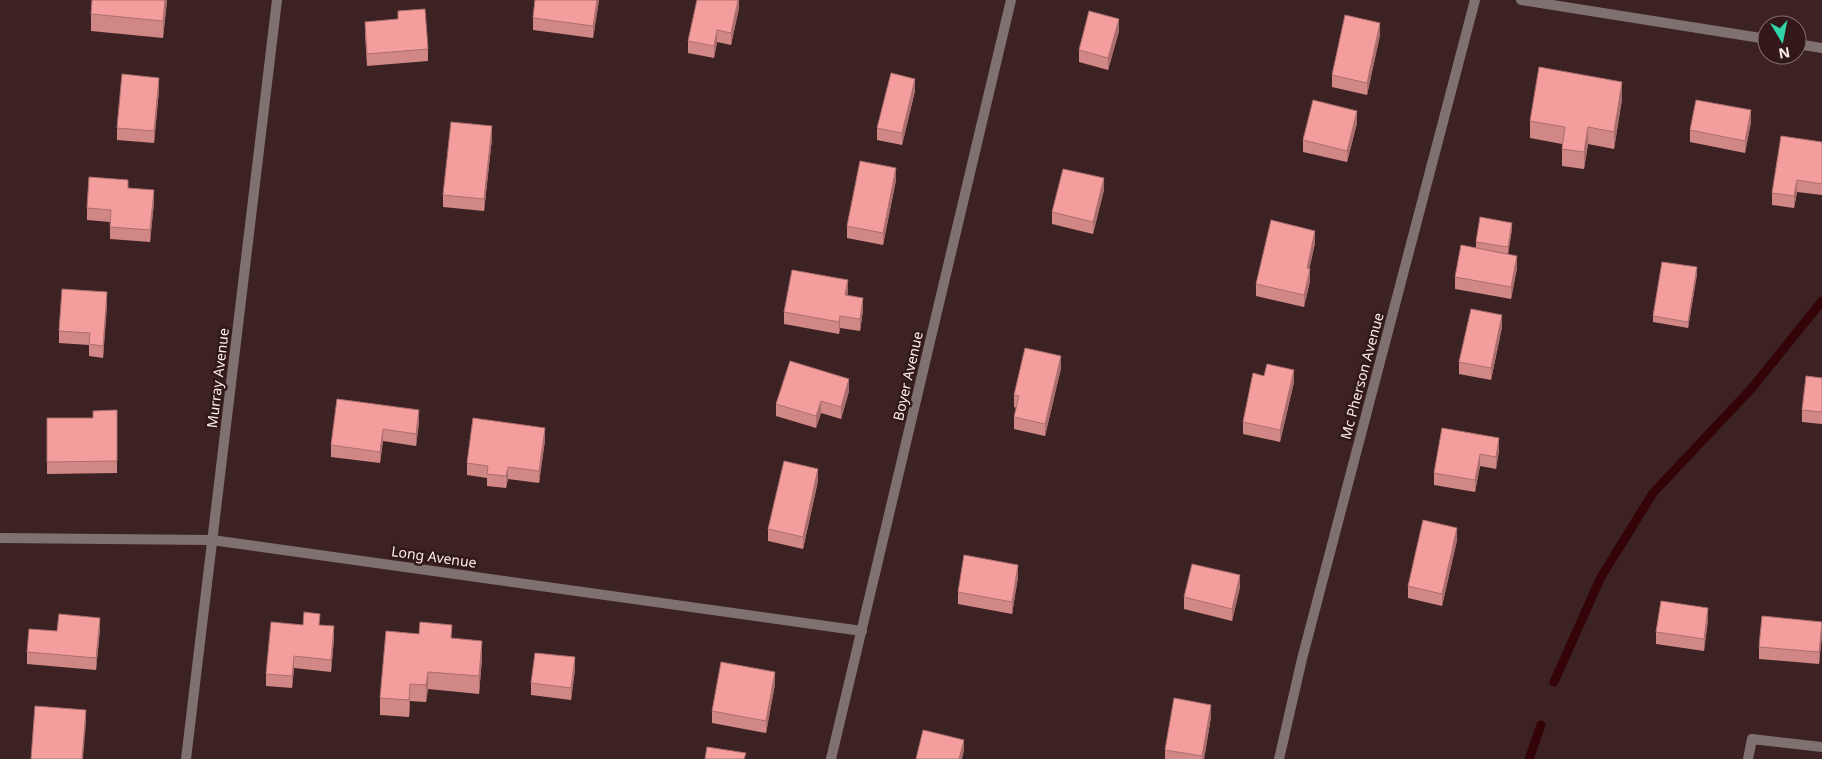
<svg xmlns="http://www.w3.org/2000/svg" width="1822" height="759" font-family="'Noto Sans',sans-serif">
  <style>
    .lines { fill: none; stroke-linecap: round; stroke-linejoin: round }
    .stream { stroke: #340308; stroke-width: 9 }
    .minor { stroke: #807171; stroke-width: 10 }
    .wall { fill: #d28787 }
    .shaded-wall { fill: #ab6e6e }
    .building { fill: #f49d9d; stroke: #ab6e6e }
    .labels { text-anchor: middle; stroke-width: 5; stroke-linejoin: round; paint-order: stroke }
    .street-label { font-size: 14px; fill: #fdeeee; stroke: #321819 }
  </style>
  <rect width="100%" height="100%" fill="#3c2222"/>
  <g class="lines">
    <!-- stream -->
    <g class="stream">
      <path d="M1554 682 1601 577 1653 493 1752 388 1822 301"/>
      <path d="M1529 759 1541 725"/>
    </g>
    <!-- minor -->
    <g class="minor">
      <path d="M1521 0 1767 39"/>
      <path d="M1797 44 1822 48"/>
      <path d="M0 538 212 540 862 631"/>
      <path d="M186 759 277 0"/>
      <path d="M831 759 1011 0"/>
      <path d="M1279 759 1302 659 1475 0"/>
      <path d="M1748 759 1752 739 1822 747"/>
    </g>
  </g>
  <!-- wall -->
  <g class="wall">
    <path d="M167 0 163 38 91 31V14Z"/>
    <path d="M535 0H599L593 38 533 30V18Z"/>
    <path d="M739 0V8L731 45 717 42 714 58 688 53V41Z"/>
    <path d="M398 11 428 49V61L367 66 365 34V22L398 19Z"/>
    <path d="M1119 31 1108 70 1079 62V50Z"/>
    <path d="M1380 35 1367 95 1332 87V75Z"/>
    <path d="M159 90 154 143 117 140V128Z"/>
    <path d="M915 91 902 145 877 140V128Z"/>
    <path d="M1622 99 1614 149 1588 144 1584 169 1562 166V144L1530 138V121Z"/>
    <path d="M1751 122 1745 153 1690 142V130Z"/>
    <path d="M1357 123 1347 162 1303 152V140Z"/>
    <path d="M492 138 484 211 443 207V195Z"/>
    <path d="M1822 142V195L1797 192 1794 208 1772 205V193Z"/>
    <path d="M896 180 883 245 847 238V226Z"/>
    <path d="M128 188 154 202 150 242 110 239V222L87 220V208Z"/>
    <path d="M1104 190 1093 234 1052 224V212Z"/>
    <path d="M1512 229 1508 254 1476 248V242Z"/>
    <path d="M1315 243 1309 269 1310 281 1304 307 1256 296V284Z"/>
    <path d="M1517 268 1511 299 1455 289V277Z"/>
    <path d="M1697 274 1688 328 1653 322V316Z"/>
    <path d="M848 292 847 295 863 310 860 331 840 328 839 334 784 324V312Z"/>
    <path d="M107 304 103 358 89 356V345L59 343V331Z"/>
    <path d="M1502 327 1491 380 1459 374V362Z"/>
    <path d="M1061 368 1045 436 1014 429V417L1016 408 1014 407V395Z"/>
    <path d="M1822 378V424L1802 422V410Z"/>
    <path d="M1294 382 1280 442 1243 434V422Z"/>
    <path d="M849 391 841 419 821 413 816 428 776 416V404Z"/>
    <path d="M337 399 419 422 416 446 383 441 380 463 331 457V445Z"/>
    <path d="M117 410V473L47 474V418H93Z"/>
    <path d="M1442 428 1499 450 1496 469 1480 466 1475 492 1434 485V473Z"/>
    <path d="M545 440 539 483 508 479 506 488 487 486V478L467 475V463Z"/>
    <path d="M818 481 803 549 768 541V529Z"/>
    <path d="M1457 540 1442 606 1408 598V586Z"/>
    <path d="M1018 577 1012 614 958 604V592Z"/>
    <path d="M1240 587 1232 621 1184 609V597Z"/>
    <path d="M1708 620 1704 651 1656 644V632Z"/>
    <path d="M303 625H320L334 638 331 672 294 668 292 688 266 686V674Z"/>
    <path d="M100 629 96 670 27 664V652L57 631Z"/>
    <path d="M1822 634 1819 664 1759 659V647Z"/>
    <path d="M452 639 482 658 479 694 428 689 426 702 410 701 409 717 380 715V698Z"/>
    <path d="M575 669 571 700 531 695V683Z"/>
    <path d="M775 684 766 733 712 723V711Z"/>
    <path d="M1211 717 1204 759H1165V750Z"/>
  </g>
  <!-- shaded-wall -->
  <g class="shaded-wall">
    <path d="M165 0H167L163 38V21Z"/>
    <path d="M597 0H599L593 38V26Z"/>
    <path d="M738 0H739V8L731 45V33Z"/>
    <path d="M1119 19V31L1108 70V58Z"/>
    <path d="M1380 23V35L1367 95V83Z"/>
    <path d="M717 30V42L714 58V46Z"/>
    <path d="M159 78V90L154 143V131Z"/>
    <path d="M915 79V91L902 145V133Z"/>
    <path d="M1622 82V99L1614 149V132Z"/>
    <path d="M1751 110V122L1745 153V141Z"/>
    <path d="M1357 111V123L1347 162V151Z"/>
    <path d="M492 126V138L484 211V199Z"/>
    <path d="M1588 127V144L1584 169V152Z"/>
    <path d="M896 168V180L883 245V233Z"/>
    <path d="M1104 178V190L1093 234V222Z"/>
    <path d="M1797 180V192L1794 208V196Z"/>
    <path d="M154 190V202L150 242V230Z"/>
    <path d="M1512 223V229L1508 254V247Z"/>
    <path d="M1315 231V243L1307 280V268Z"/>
    <path d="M1517 256V268L1511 299V287Z"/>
    <path d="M1697 267V274L1688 328V322Z"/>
    <path d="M1310 269V281L1304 307V295Z"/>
    <path d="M848 280V292L845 307V295Z"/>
    <path d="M107 292V304L103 358V346Z"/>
    <path d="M863 298V310L860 331V319Z"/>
    <path d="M1502 315V327L1491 380V368Z"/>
    <path d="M840 316V328L839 334V322Z"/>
    <path d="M1061 356V368L1045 436V424Z"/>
    <path d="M1294 370V382L1280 442V430Z"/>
    <path d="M849 379V391L841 419V407Z"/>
    <path d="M821 401V413L816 428V416Z"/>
    <path d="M419 410V422L416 446V434Z"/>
    <path d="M545 428V440L539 483V471Z"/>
    <path d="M383 429V441L380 463V452Z"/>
    <path d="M1499 438V450L1496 469V457Z"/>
    <path d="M1480 454V466L1475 492V480Z"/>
    <path d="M508 467V479L506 488V476Z"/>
    <path d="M818 469V481L803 549V537Z"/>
    <path d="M1457 528V540L1442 606V594Z"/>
    <path d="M1018 565V577L1012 614V602Z"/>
    <path d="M1240 575V587L1232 621V609Z"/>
    <path d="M1708 608V620L1704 651V639Z"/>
    <path d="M100 618V629L96 670V658Z"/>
    <path d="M1822 622V634L1819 664V652Z"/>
    <path d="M334 626V638L331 672V660Z"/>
    <path d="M482 641V658L479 694V676Z"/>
    <path d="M294 656V668L292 688V676Z"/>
    <path d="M575 657V669L571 700V688Z"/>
    <path d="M428 672V689L426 702V685Z"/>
    <path d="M775 672V684L766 733V721Z"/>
    <path d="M410 684V701L409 717V700Z"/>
    <path d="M1211 705V717L1204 759H1202Z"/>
    <path d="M86 710V722L83 759H82Z"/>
    <path d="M964 740V751L962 759H959Z"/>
  </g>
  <!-- building -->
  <g class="building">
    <path d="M92 0H165L163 21 91 14Z"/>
    <path d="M535 0H597L593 26 533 18Z"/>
    <path d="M697 0H738L731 33 717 30 714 46 688 41Z"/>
    <path d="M425 9 428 49 367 54 365 22 398 19V11Z"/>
    <path d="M1089 11 1119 19 1108 58 1079 50Z"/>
    <path d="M1345 15 1380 23 1367 83 1332 75Z"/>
    <path d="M1539 67 1622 82 1614 132 1588 127 1584 152 1562 149 1565 127 1530 121Z"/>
    <path d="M891 73 915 79 902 133 877 128Z"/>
    <path d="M122 74 159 78 154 131 117 128Z"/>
    <path d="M1313 100 1357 111 1347 151 1303 140Z"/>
    <path d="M1696 100 1751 110 1745 141 1690 130Z"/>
    <path d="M451 122 492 126 484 199 443 195Z"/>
    <path d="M1781 136 1822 142V184L1797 180 1794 196 1772 193Z"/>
    <path d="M860 161 896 168 883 233 847 226Z"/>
    <path d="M1063 169 1104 178 1093 222 1052 212Z"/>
    <path d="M89 177 128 180V188L154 190 150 230 110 227 111 210 87 208Z"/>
    <path d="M1480 217 1512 223 1508 247 1476 242Z"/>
    <path d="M1271 220 1315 231 1307 268 1310 269 1304 295 1256 284Z"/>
    <path d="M1461 245 1517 256 1511 287 1455 277Z"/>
    <path d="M1662 262 1697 267 1688 322 1653 316Z"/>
    <path d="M792 270 848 280 845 295 863 298 860 319 840 316 839 322 784 312Z"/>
    <path d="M62 289 107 292 103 346 89 344 90 333 59 331Z"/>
    <path d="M1471 309 1502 315 1491 368 1459 362Z"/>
    <path d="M1025 348 1061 356 1045 424 1014 417 1019 396 1014 395Z"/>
    <path d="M790 361 849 379 841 407 821 401 816 416 776 404Z"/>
    <path d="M1267 364 1294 370 1280 430 1243 422 1253 373 1264 376Z"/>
    <path d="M1806 376 1822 378V412L1802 410Z"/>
    <path d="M337 399 419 410 416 434 383 429 380 452 331 445Z"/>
    <path d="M117 410V461L47 462V418H93V411Z"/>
    <path d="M473 418 545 428 539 471 508 467 506 476 487 474 488 466 467 463Z"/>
    <path d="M1442 428 1499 438 1496 457 1480 454 1475 480 1434 473Z"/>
    <path d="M784 461 818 469 803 537 768 529Z"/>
    <path d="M1423 520 1457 528 1442 594 1408 586Z"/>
    <path d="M964 555 1018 565 1012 602 958 592Z"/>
    <path d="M1192 564 1240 575 1232 609 1184 597Z"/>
    <path d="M1661 601 1708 608 1704 639 1656 632Z"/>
    <path d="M304 612 320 614 319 625 334 626 331 660 294 656 292 676 266 674 271 622 303 625Z"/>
    <path d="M59 614 100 618 96 658 27 652 29 629 57 631Z"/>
    <path d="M1762 616 1822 622 1819 652 1759 647Z"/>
    <path d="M420 622 452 625 451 638 482 641 479 676 428 672 426 685 410 684 409 700 380 698 386 631 419 634Z"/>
    <path d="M535 653 575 657 571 688 531 683Z"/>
    <path d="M721 662 775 672 766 721 712 711Z"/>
    <path d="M1174 698 1211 705 1202 756 1165 750Z"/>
    <path d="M35 706 86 710 82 759H31Z"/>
    <path d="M923 730 964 740 959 759H916Z"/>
    <path d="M707 747 746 753 744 759H705Z"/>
  </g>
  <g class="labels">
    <!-- street labels -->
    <g class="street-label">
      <text transform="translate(908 376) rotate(-77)" y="5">Boyer Avenue</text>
      <text transform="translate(1362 376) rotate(-75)" y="5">Mc Pherson Avenue</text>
      <text transform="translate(218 378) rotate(-83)" y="5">Murray Avenue</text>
      <text transform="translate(434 557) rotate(8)" y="5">Long Avenue</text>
    </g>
  </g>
  <!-- north arrow -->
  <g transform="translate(1782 40) rotate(170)"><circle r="24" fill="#321819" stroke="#836e6e"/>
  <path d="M0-4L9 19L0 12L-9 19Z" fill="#31d4a9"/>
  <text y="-8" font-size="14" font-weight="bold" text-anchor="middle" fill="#fdeeee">N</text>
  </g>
</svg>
